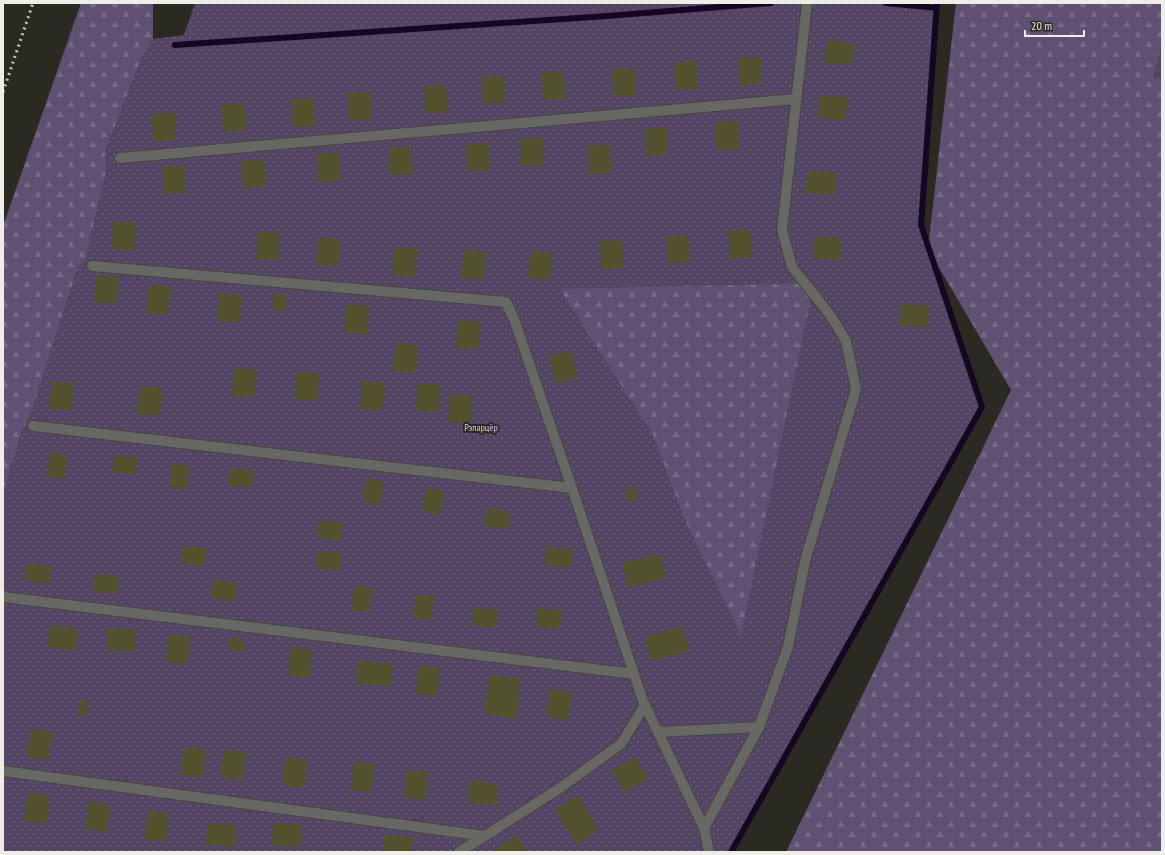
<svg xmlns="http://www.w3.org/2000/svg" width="1165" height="855" font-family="'PT Sans Narrow',sans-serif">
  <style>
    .grass { fill: url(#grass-dots) }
    .forest { fill: url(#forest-firs) }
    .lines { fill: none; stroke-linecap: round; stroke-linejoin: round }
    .stream { stroke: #150722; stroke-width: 6 }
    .building { fill: #51522d }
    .minor-casing { stroke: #45453e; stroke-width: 12 }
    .minor { stroke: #676763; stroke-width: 10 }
    .rail { stroke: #c6c6c1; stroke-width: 3; stroke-dasharray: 2 4; stroke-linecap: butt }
    .labels { text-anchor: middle; stroke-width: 4; stroke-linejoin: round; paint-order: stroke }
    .park-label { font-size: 10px; fill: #ddc8f7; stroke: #2a2a22 }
  </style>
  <defs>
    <pattern id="grass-dots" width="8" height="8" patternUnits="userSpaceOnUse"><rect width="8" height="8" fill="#534464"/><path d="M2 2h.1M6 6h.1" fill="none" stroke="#6c5f7a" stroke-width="1.8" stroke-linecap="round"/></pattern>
    <pattern id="forest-firs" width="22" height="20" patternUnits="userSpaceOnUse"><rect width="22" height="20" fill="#605172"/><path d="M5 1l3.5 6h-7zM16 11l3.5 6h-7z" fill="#776a86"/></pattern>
  </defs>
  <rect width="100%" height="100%" fill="#2a2a22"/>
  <!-- grass -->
  <g class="grass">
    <path d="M195 3H937L921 225 982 407 731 852H3V493L21 434 30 416 78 268 86 256 107 168 105 152 141 60 153 39 184 35Z"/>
    <path d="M1162 42V80L1154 78Z"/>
  </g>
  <!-- forest -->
  <g class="forest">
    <path d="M81 3H153V39L141 60 105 152 107 168 86 257 78 268 30 416 21 434 3 493V226Z"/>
    <path d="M956 3H1162V42L1154 77 1162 80V852H786L1011 390 928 249Z"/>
    <path d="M814 283 741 635 685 520 653 435 560 289Z"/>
  </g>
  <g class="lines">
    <!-- stream -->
    <g class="stream">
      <path d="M886 3 937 8"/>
      <path d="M175 45 607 16 771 3"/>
      <path d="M731 852 982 407 921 225 937 3"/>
    </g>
  </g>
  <!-- building -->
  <g class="building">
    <path d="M288 3H307V4L288 5Z"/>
    <path d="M827 40 854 43 852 65 824 62Z"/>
    <path d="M761 57 762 84 740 85 738 58Z"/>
    <path d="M697 61 698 89 676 90 674 63Z"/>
    <path d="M635 68 636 96 614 97 612 69Z"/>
    <path d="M564 71 565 99 543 100 542 72Z"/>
    <path d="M504 76 506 103 483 104 482 77Z"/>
    <path d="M446 85 448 112 426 113 424 86Z"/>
    <path d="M370 92 372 120 349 121 348 93Z"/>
    <path d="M819 96 847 97 846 120 818 118Z"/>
    <path d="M314 98 315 126 293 127 291 99Z"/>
    <path d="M244 103 246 130 223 132 222 104Z"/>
    <path d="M175 112 176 140 154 141 152 114Z"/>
    <path d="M738 121 739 149 717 150 715 122Z"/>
    <path d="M667 127 668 155 646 156 645 129Z"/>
    <path d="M543 137 544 165 522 166 520 139Z"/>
    <path d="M489 143 490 170 468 171 466 144Z"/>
    <path d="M610 145 611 173 589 174 588 146Z"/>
    <path d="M411 147 413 174 390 175 389 148Z"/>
    <path d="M339 153 341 181 318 182 317 154Z"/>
    <path d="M264 160 266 187 243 189 242 161Z"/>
    <path d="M185 166 186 193 164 194 162 167Z"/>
    <path d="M808 171 836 173 834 195 806 193Z"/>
    <path d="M114 221 136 223 134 251 111 248Z"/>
    <path d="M750 230 752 257 730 259 728 231Z"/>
    <path d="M258 231 280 233 278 261 256 259Z"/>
    <path d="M688 235 690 262 668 263 666 236Z"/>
    <path d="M318 237 340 239 338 267 316 265Z"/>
    <path d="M813 237 841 238V260L813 259Z"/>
    <path d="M622 240 624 268 601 269 600 241Z"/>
    <path d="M395 247 417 249 415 277 393 275Z"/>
    <path d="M464 250 486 252 484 280 461 278Z"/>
    <path d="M531 251 553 253 550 280 528 278Z"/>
    <path d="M97 275 119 277 116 304 94 302Z"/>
    <path d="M149 285 171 287 168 315 146 313Z"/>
    <path d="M220 293 242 295 239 323 217 321Z"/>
    <path d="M273 293 286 294 285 311 272 310Z"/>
    <path d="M347 304 369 306 367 334 344 332Z"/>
    <path d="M901 304 929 305 928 327 900 326Z"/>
    <path d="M459 320 481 322 478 349 456 347Z"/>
    <path d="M396 343 418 345 416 373 393 371Z"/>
    <path d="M570 351 578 377 556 384 549 357Z"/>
    <path d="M235 368 257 370 254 397 232 395Z"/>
    <path d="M297 372 320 374 317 401 295 399Z"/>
    <path d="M52 381 74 383 72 411 49 408Z"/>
    <path d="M362 381 385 383 382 411 360 409Z"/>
    <path d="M418 383 440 385 438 412 415 410Z"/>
    <path d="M140 386 162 388 160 416 137 414Z"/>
    <path d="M450 394 473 396 470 424 448 422Z"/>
    <path d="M50 452 67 455 64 479 46 476Z"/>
    <path d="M114 455 138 457 136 475 112 472Z"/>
    <path d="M172 463 190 466 186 490 169 487Z"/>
    <path d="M230 468 254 471 252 488 228 486Z"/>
    <path d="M366 478 384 481 380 505 363 502Z"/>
    <path d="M635 487 638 500 628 502 625 490Z"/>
    <path d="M426 488 444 491 440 515 422 512Z"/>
    <path d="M486 509 510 511 508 529 484 526Z"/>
    <path d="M319 520 343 523 341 541 317 538Z"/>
    <path d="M183 546 207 548 205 566 181 563Z"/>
    <path d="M546 547 573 550 570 568 544 564Z"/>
    <path d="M318 551 342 553 340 571 316 568Z"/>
    <path d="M660 554 666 578 628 588 622 563Z"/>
    <path d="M27 563 51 566 49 584 25 581Z"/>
    <path d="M95 574 119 577 117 594 93 592Z"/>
    <path d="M213 580 237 583 235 601 211 598Z"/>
    <path d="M355 586 372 588 369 612 351 610Z"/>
    <path d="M416 594 434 596 431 620 413 618Z"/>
    <path d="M474 608 498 610 496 628 472 625Z"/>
    <path d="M538 608 562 611 560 629 536 626Z"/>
    <path d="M49 626 78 628 76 650 48 648Z"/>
    <path d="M682 627 689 651 651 661 645 637Z"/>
    <path d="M108 628 136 630 135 652 106 649Z"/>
    <path d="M169 634 191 637 187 665 166 662Z"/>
    <path d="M229 637 244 639 243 651 228 650Z"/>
    <path d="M291 647 313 650 309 678 287 675Z"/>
    <path d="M359 660 393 664 390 687 356 683Z"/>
    <path d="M419 666 441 668 437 697 415 694Z"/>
    <path d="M490 675 521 679 516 719 484 714Z"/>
    <path d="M550 689 572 692 568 720 547 717Z"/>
    <path d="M80 700 89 701 87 716 78 715Z"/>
    <path d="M31 729 52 732 48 760 27 757Z"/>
    <path d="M184 747 206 750 202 778 180 775Z"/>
    <path d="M224 750 246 752 242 780 220 777Z"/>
    <path d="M286 757 308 760 304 788 283 785Z"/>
    <path d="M635 757 648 778 625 793 612 771Z"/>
    <path d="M354 762 375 764 371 793 350 790Z"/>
    <path d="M407 770 429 772 425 800 403 797Z"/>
    <path d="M470 781 498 784 497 805 468 803Z"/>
    <path d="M28 793 50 796 46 824 24 821Z"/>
    <path d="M578 796 599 830 576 844 555 810Z"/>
    <path d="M89 801 110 804 107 832 85 829Z"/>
    <path d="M148 811 169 814 166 842 144 839Z"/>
    <path d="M207 823 236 825 234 847 206 844Z"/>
    <path d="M273 823 302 825 300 847 272 845Z"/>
    <path d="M384 835 413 837 412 852H383Z"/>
    <path d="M517 836 527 852H495L494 850Z"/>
  </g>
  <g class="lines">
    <!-- minor casing -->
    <g class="minor-casing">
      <g id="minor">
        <path d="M120 158 796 99"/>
        <path d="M92 266 506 302 514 319 572 488 643 701 704 828 709 852"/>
        <path d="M33 426 572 488"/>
        <path d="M3 597 634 674"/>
        <path d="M658 732 759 727"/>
        <path d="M3 771 485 836 560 788 621 744 645 705"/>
        <path d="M704 828 759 727 788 647 805 561 856 389 846 341 831 316 792 267 782 230 807 3"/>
        <path d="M459 852 485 836"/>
      </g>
    </g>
    <!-- minor -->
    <use href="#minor" class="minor"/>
    <!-- rail -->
    <path class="rail" d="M3 92 33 3"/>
  </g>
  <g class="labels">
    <!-- park labels -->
    <g class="park-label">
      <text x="481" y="431">Рэпарцёр</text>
    </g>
  </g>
  <!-- border -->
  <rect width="1165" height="855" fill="none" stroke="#eeeee9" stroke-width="8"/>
  <!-- scale -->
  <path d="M1025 30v6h59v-6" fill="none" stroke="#eeeee9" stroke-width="2"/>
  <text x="1031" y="30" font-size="12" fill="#eeeee9" stroke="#2a2a22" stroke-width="3" paint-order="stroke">20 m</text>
</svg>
